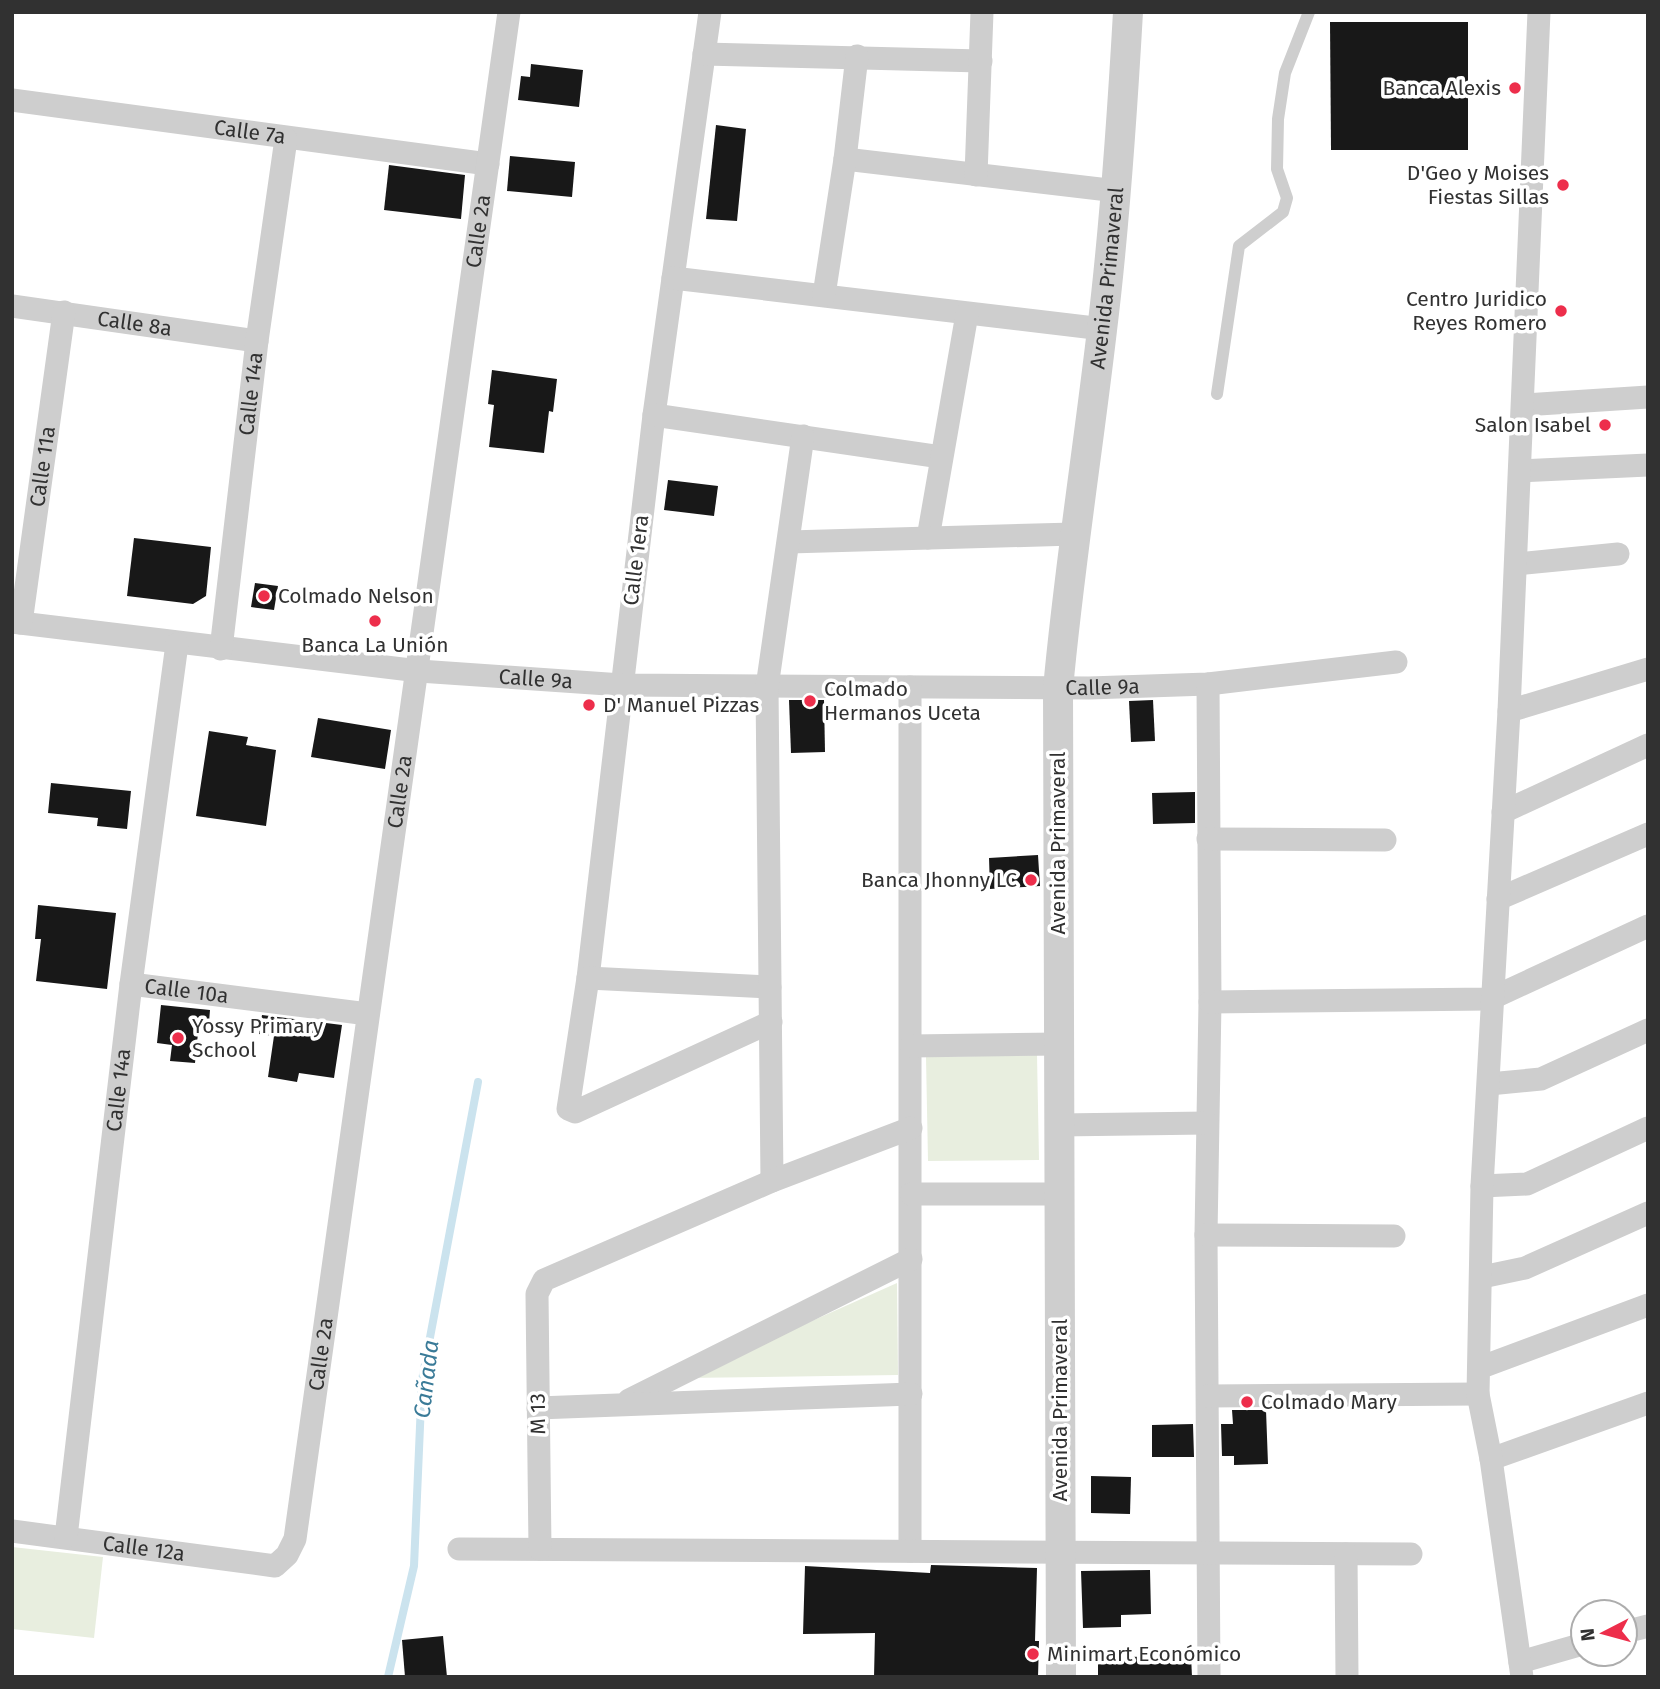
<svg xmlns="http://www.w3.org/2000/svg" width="1660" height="1689" font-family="'Fira Sans',sans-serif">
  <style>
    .green { fill: #e8eedf }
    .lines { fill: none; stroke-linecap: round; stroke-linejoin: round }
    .stream { stroke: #cbe3ee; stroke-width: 8 }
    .building { fill: #181818 }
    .service { stroke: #cecece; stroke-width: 12 }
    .minor { stroke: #cecece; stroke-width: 23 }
    .tertiary { stroke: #cecece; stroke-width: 30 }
    .poi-dot { fill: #ed2e4b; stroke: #fff; stroke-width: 2.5 }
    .labels { text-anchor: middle; stroke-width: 7; stroke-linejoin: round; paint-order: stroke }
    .poi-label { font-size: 21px; fill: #313131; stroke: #fff; text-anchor: start }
    .street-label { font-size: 21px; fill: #313131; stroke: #fff }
    .water-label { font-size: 23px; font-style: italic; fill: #3a7b98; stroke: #fff }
  </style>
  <rect width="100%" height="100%" fill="#fff"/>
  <!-- green -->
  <g class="green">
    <path d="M1037 1055 1039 1160 928 1161 926 1057Z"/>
    <path d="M897 1283 898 1375 684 1378Z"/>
    <path d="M12 1547 103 1557 94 1638 12 1629Z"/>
  </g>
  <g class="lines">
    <!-- stream -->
    <path class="stream" d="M388 1677 414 1566 422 1380 478 1082"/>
  </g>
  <!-- building -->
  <g class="building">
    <path d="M1330 22H1468V150H1331Z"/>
    <path d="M531 64 583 70 579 107 518 100 521 76 530 77Z"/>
    <path d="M716 125 746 129 737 221 706 219Z"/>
    <path d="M510 156 575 162 572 197 507 191Z"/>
    <path d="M389 165 465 175 461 219 384 210Z"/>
    <path d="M492 370 557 379 553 412 549 411 544 453 489 447 494 405 488 404Z"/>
    <path d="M668 480 718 486 714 516 664 510Z"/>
    <path d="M134 538 211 547 206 596 193 604 127 596Z"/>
    <path d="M255 583 278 586 274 610 251 607Z"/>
    <path d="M789 700H824L825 752 791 753Z"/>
    <path d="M1153 700 1155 741 1131 742 1129 701Z"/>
    <path d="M318 718 391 730 385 769 311 757Z"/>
    <path d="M209 731 248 737 246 745 276 750 266 826 196 816Z"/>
    <path d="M51 783 131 791 127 829 97 826 98 818 48 813Z"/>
    <path d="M1195 792V823L1153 824 1152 793Z"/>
    <path d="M1038 855 1040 886 990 889 989 858Z"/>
    <path d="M38 905 116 913 107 989 36 981 41 939H35Z"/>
    <path d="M161 1005 210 1010 208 1034 198 1033 195 1063 170 1061 172 1045 157 1043Z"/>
    <path d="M262 1015 342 1025 334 1078 299 1073 297 1082 268 1077 274 1036 259 1034Z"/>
    <path d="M1232 1410H1266L1268 1464 1234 1465V1456H1222L1221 1424H1233Z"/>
    <path d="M1193 1424 1194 1457H1152V1425Z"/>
    <path d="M1091 1476 1131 1477 1130 1514 1091 1513Z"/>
    <path d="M931 1565 1037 1568 1035 1641H1039L1038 1677H874L875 1633 803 1634 805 1566 930 1573Z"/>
    <path d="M1150 1570 1151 1614 1121 1615V1627L1083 1628 1081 1571Z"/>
    <path d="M443 1636 447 1677H405L402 1640Z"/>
    <path d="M1191 1655 1192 1677H1098V1658Z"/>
  </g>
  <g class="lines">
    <!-- service -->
    <path class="service" d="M1217 394 1239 246 1283 212 1287 198 1277 169 1278 119 1285 73 1309 12"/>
    <!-- minor -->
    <g class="minor">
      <path d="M710 12 654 415 588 978 568 1109 575 1112 771 1022"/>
      <path d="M704 54 981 61"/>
      <path id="s1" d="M12 100 488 164"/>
      <path d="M845 159 1117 191"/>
      <path d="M976 175 982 12"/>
      <path d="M673 278 1103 329"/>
      <path d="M824 295 845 159 857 56"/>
      <path id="s2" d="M12 306 257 341"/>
      <path d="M1523 405 1648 397"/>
      <path d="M654 415 941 457"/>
      <path d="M1520 471 1648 465"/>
      <path d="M928 538 967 314"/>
      <path d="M789 542 1074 534"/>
      <path d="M1516 564 1618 554"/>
      <path id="s3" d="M12 622 419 671 622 685 1089 688 1208 684 1396 662"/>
      <path id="s4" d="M21 623 64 312"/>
      <path id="s5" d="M221 649 257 341 286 139"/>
      <path d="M1208 684 1210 1002 1206 1235 1209 1677"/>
      <path d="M910 687V1551"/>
      <path d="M1509 711 1648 669"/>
      <path d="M1503 812 1648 745"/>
      <path d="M1208 839 1385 840"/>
      <path d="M1498 899 1648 834"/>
      <path d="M588 978 770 987"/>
      <path id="s6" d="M131 984 368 1014"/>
      <path d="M1210 1002 1490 999 1648 926"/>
      <path d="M911 1046 1058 1044"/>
      <path d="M1489 1084 1541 1079 1648 1030"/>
      <path d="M1059 1125 1207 1123"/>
      <path d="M772 1181 767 687 803 436"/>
      <path d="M1482 1186 1527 1184 1648 1128"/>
      <path d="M911 1194H1059"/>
      <path d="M1206 1235 1394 1236"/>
      <path d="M1482 1277 1525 1268 1648 1213"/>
      <path d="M1479 1368 1648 1305"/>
      <path d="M1208 1396 1478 1394"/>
      <path d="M629 1400 911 1259"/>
      <path d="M538 1408 911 1394"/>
      <path d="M1491 1459 1648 1403"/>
      <path id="s7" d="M12 1531 275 1566 287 1555 295 1539 509 12"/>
      <path id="s8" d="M66 1537 131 984 177 644"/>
      <path d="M459 1549 1411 1554"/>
      <path d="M540 1549 537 1294 544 1280 772 1181 911 1128"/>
      <path d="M1346 1554 1347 1677"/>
      <path d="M1625 1632 1648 1626"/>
      <path d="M1520 1662 1583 1644"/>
      <path d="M1522 1677 1491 1459 1478 1394 1482 1186 1509 711 1539 12"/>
    </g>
    <!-- tertiary -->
    <path class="tertiary" id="s9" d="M1061 1677 1058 689C1069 568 1088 450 1102 330 1115 224 1122 118 1128 12"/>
  </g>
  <!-- markers -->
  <g class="poi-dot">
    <circle cx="1515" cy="88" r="7"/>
    <circle cx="1563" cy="185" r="7"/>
    <circle cx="1561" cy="311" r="7"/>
    <circle cx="1605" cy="425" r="7"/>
    <circle cx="264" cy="596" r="7"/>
    <circle cx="375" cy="621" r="7"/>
    <circle cx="810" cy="701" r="7"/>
    <circle cx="589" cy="705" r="7"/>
    <circle cx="1031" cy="880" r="7"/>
    <circle cx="178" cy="1038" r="7"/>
    <circle cx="1247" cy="1402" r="7"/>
    <circle cx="1033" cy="1654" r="7"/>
  </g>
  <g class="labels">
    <!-- poi labels -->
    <g class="poi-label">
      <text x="1501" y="95" text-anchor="end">Banca Alexis</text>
      <text x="1549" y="180" text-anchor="end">D'Geo y Moises<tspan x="1549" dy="24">Fiestas Sillas</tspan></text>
      <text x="1547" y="306" text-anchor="end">Centro Juridico<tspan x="1547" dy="24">Reyes Romero</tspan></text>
      <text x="1591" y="432" text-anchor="end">Salon Isabel</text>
      <text x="278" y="603">Colmado Nelson</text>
      <text x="375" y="652" text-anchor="middle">Banca La Unión</text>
      <text x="824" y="696">Colmado<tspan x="824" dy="24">Hermanos Uceta</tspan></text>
      <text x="603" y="712">D' Manuel Pizzas</text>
      <text x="1017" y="887" text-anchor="end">Banca Jhonny LC</text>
      <text x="192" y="1033">Yossy Primary<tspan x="192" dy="24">School</tspan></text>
      <text x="1261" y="1409">Colmado Mary</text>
      <text x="1047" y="1661">Minimart Económico</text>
    </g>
    <!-- street labels -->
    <g class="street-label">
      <text dy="7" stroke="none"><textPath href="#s1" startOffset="240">Calle 7a</textPath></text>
      <text dy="7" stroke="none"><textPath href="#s7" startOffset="1620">Calle 2a</textPath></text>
      <text dy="7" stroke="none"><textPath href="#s9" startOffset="1402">Avenida Primaveral</textPath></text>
      <text dy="7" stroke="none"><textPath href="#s2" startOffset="124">Calle 8a</textPath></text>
      <text dy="7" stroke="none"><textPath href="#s5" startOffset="257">Calle 14a</textPath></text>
      <text dy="7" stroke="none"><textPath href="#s4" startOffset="158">Calle 11a</textPath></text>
      <text transform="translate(636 560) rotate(-83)" y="7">Calle 1era</text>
      <text dy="7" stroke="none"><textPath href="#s3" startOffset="527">Calle 9a</textPath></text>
      <text dy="7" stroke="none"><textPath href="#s3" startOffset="1094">Calle 9a</textPath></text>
      <text dy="7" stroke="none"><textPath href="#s7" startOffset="1054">Calle 2a</textPath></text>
      <text transform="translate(1058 843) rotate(-90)" y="7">Avenida Primaveral</text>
      <text dy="7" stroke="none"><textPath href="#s6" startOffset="56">Calle 10a</textPath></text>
      <text dy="7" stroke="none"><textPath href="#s8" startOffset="450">Calle 14a</textPath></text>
      <text dy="7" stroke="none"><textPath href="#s7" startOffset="486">Calle 2a</textPath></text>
      <text transform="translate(1060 1410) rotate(-90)" y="7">Avenida Primaveral</text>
      <text transform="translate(538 1414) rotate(-91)" y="7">M 13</text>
      <text dy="7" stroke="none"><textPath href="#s7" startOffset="133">Calle 12a</textPath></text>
    </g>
    <!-- water labels -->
    <g class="water-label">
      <text transform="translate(426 1379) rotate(-83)" y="8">Cañada</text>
    </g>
  </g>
  <!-- border -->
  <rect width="1660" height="1689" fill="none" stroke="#313131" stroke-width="28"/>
  <!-- north arrow -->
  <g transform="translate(1604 1633) rotate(264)"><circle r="33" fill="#ffffff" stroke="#adadad" stroke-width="2"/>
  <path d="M0-5L12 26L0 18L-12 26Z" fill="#ed2e4b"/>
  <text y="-10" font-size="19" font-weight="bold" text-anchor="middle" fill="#313131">N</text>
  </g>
</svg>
